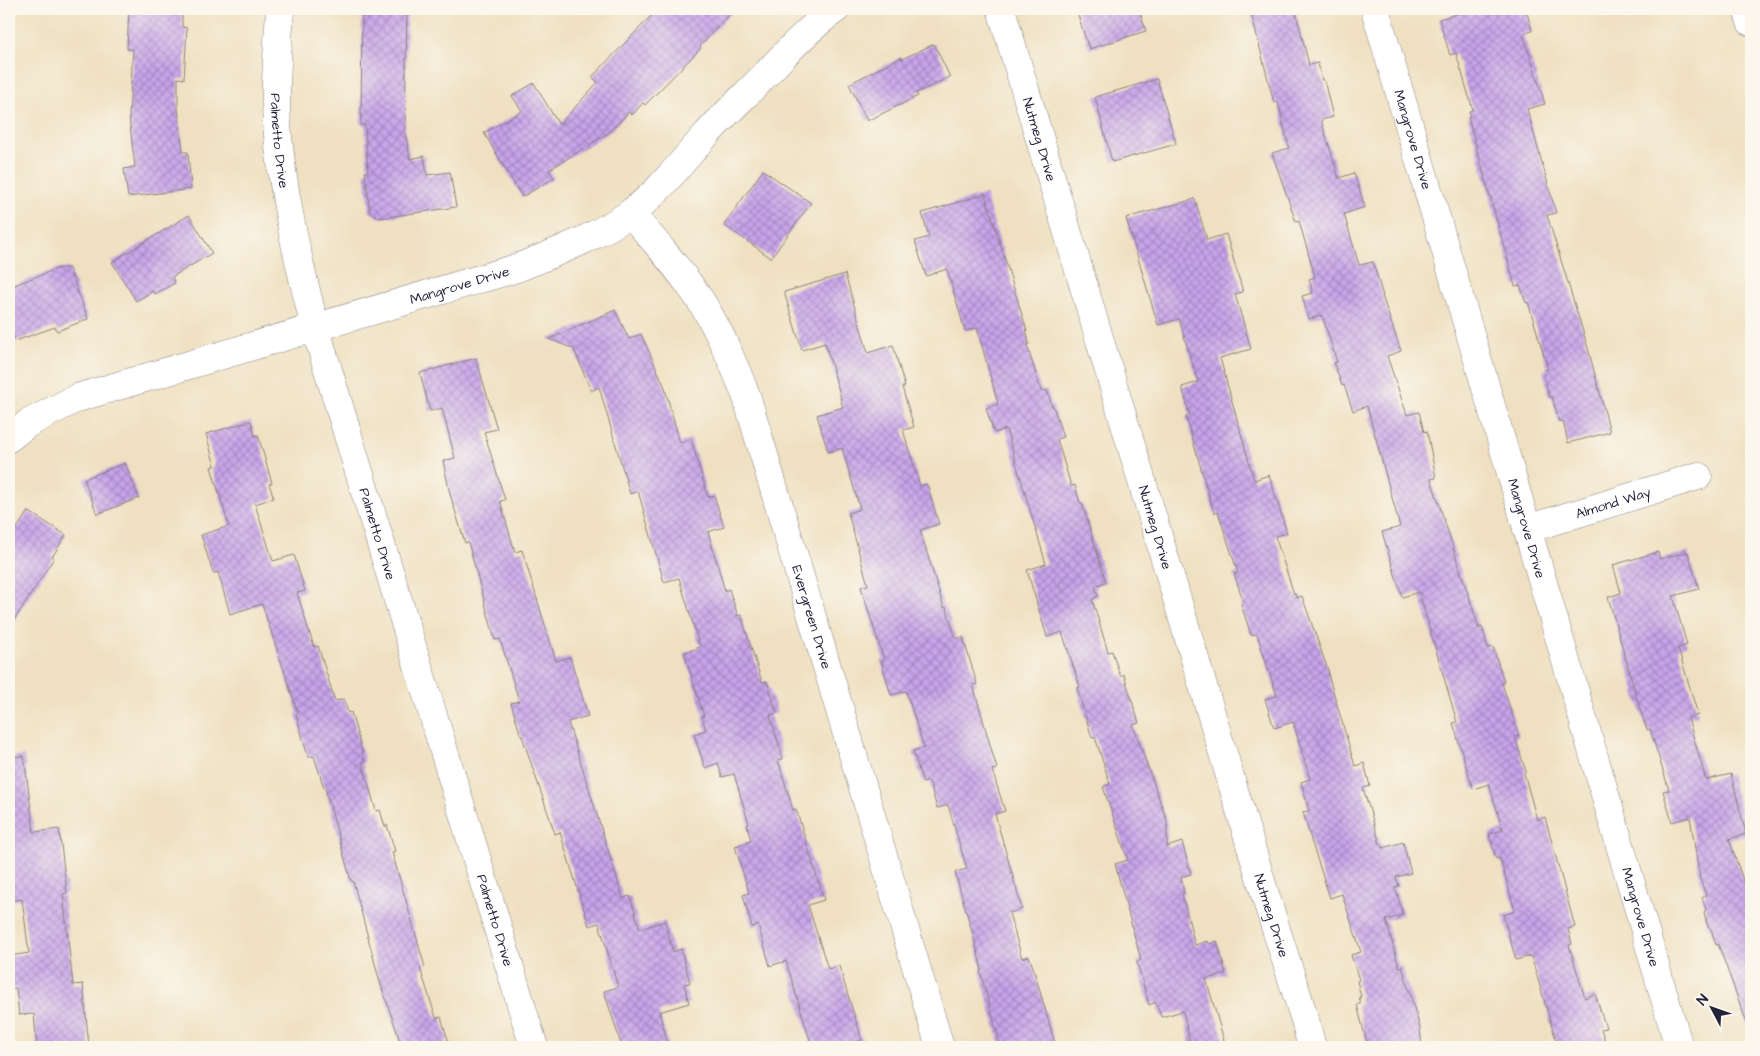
<svg xmlns="http://www.w3.org/2000/svg" width="1760" height="1056" font-family="'Architects Daughter',sans-serif">
  <style>
    .building { fill: url(#building-cross-hatch) }
    .lines { fill: none; stroke-linecap: round; stroke-linejoin: round }
    .minor-casing { stroke: #88817e; stroke-width: 29 }
    .minor { stroke: #fff; stroke-width: 28 }
    .labels { text-anchor: middle; stroke-width: 4; stroke-linejoin: round; paint-order: stroke }
    .street-label { font-size: 14px; fill: #22223b; stroke: #fbf7ec }
  </style>
  <defs>
    <pattern id="building-cross-hatch" width="8" height="8" patternUnits="userSpaceOnUse" patternTransform="scale(1.25)"><rect width="8" height="8" fill="#c8a4ea"/><path d="M0 0l8 8M0 8l8-8" fill="none" stroke="#a285bf"/></pattern>
  </defs>
  <rect width="100%" height="100%" fill="#fbf7ec"/>
  <filter id="ink" filterUnits="userSpaceOnUse"><feTurbulence type="fractalNoise" baseFrequency=".02" numOctaves="2"/><feDisplacementMap in="SourceGraphic" scale="10" xChannelSelector="R" yChannelSelector="G"/><feConvolveMatrix kernelMatrix="1 2 1 2 8 2 1 2 1" color-interpolation-filters="sRGB"/></filter>
  <filter id="wash" filterUnits="userSpaceOnUse"><feTurbulence type="fractalNoise" baseFrequency=".0096" numOctaves="4" result="noise"/><feDisplacementMap in="SourceGraphic" scale="20" xChannelSelector="R" yChannelSelector="G"/><feGaussianBlur stdDeviation="1.12" result="paint"/><feColorMatrix in="noise" values="0 0 0 0 0 0 0 0 0 0 0 0 0 0 0 0 0 1.4 0 .05"/><feComposite in="paint" operator="in"/></filter>
  <g filter="url(#wash)">
    <rect width="100%" height="100%" fill="#efe0c1"/>
    <g id="blocks">
      <!-- building -->
      <g class="building">
        <path d="M129 9 182 11V27L187 28 184 79 178 78V109L183 152H188L191 189 128 197 124 169 135 167 129 117 133 49H127Z"/>
        <path d="M362 9H407L405 132 410 159 424 156 427 175 450 172 456 207 380 218 370 212 365 172H368L365 125H361Z"/>
        <path d="M658 9H735L700 46 701 48 645 105 643 103 632 115 629 112 608 133 549 170 554 178 522 197 484 133 522 111 512 96 534 83 559 125 598 82 592 77Z"/>
        <path d="M1076 9H1139L1146 31 1089 49Z"/>
        <path d="M1250 9H1295L1309 65 1318 63 1322 80H1324L1333 117 1321 120 1339 178 1354 173 1365 207 1344 214 1359 265 1373 262 1383 296H1382L1401 351 1387 356 1407 415 1419 412 1424 432 1427 431 1436 478 1431 479 1479 628 1482 627 1488 648 1493 647 1504 682 1502 683 1519 736 1515 737 1526 772 1524 773 1537 820 1545 817 1575 927 1568 929 1572 944 1569 945 1585 998 1595 994 1606 1028 1601 1029 1607 1047H1558L1531 956 1516 960 1503 915 1515 911 1500 858 1496 859 1489 834 1503 830 1489 784 1473 789 1453 723 1457 722 1419 592 1402 597 1382 532 1400 527 1367 406 1353 411 1344 385 1342 386 1334 363 1337 362 1322 315 1309 319 1302 296 1313 293 1309 279 1315 277 1299 221 1296 222 1272 153 1289 148 1278 102 1274 103Z"/>
        <path d="M1459 9H1526L1532 31 1523 34 1545 104 1527 109 1556 213 1547 215 1588 348 1610 432 1568 443 1563 421 1559 422 1552 397H1549L1543 370 1548 369 1528 302 1526 303 1520 285 1515 286 1468 117H1470L1469 111 1473 110 1456 53 1450 55 1439 19 1460 13Z"/>
        <path d="M934 44 950 77 916 93 918 96 867 121 849 84 901 57 902 59Z"/>
        <path d="M1157 79 1176 144 1112 162 1095 97Z"/>
        <path d="M763 170 811 203 771 258 724 225Z"/>
        <path d="M985 194 1026 328 1029 344 1027 345 1041 391 1047 390 1052 406H1053L1063 437 1057 439 1071 486 1075 485 1080 503H1082L1106 582 1095 586 1098 596 1092 599 1108 652 1112 651 1120 675H1124L1133 704 1139 723 1133 725 1167 821V847L1182 842 1191 874 1181 877 1184 893 1182 894 1195 945 1208 941 1209 944 1217 941 1226 974 1206 979 1226 1047H1191L1183 1011 1161 1017 1156 1002 1149 1005 1137 962 1141 960 1115 864 1128 860 1103 787 1110 784 1095 737 1092 738 1077 688 1080 687 1062 632 1047 637 1027 570 1046 564 1006 429 994 433 986 408 998 404 977 328 965 331 947 269 926 276 915 241 929 237 922 213Z"/>
        <path d="M1195 199 1207 240 1226 234 1243 292 1235 294 1251 349 1220 358 1254 480 1269 475 1287 533 1275 536 1294 594H1295L1297 598 1302 596 1329 673 1328 674 1355 766 1364 763 1370 786 1363 788 1380 844H1382L1383 848 1403 842 1411 873 1396 877 1399 886 1395 887 1403 915 1386 920 1399 967 1402 966 1420 1028 1422 1047H1368L1357 1005 1361 1003 1359 997H1361L1357 981 1359 980 1351 955 1361 952 1342 894 1330 898 1312 843 1303 812 1309 811 1301 782 1310 779 1293 722 1274 728 1265 699 1277 696 1257 634 1251 635 1241 604 1244 603 1234 574 1238 573 1218 512 1214 513 1186 417 1190 415 1182 387 1198 382 1179 319 1158 325 1126 218Z"/>
        <path d="M189 215 212 253 172 277 175 283 155 294 153 291 136 301 112 262Z"/>
        <path d="M59 268H69L88 319 57 331 55 327 15 341 9 324V287Z"/>
        <path d="M845 274 868 353 893 345 905 387H902L914 427 903 430 920 486 926 484 928 487 939 524 920 530 944 608 946 607 956 639 963 637 977 684 973 685 997 769 992 770 1005 811 995 814 1022 909 1009 913 1022 958 1029 956 1033 967 1056 1047H1001L980 971 982 970 975 942 955 872 967 869 948 805 937 808 929 781 923 783 913 751 924 748 906 691 891 695 881 661 884 660 861 587 868 585 848 513 860 509 842 448 828 452 817 415 843 407 840 398H841L825 343 802 350 784 292Z"/>
        <path d="M615 310 629 339 641 334 664 385 680 443 691 439 708 497 714 495 724 527 708 532 725 591 729 589 738 616 741 615 762 682 767 681 777 713 770 715 783 759 778 760 793 810 796 809 824 900 808 905 828 969 839 966 862 1040 837 1047H812L786 961 770 966 758 925 752 927 743 895 749 893 735 846 751 841 747 825 749 824 734 774 722 777 718 763 705 768 694 734 706 730 702 716H704L684 653 700 647 679 578 664 582 638 491 630 494 599 387 591 391 574 349 549 339Z"/>
        <path d="M476 358 497 429 484 432 505 500 500 501 515 552 522 550 556 661 570 657 588 716 568 722 623 898 630 896 640 929 665 921 673 952 681 949 690 983 684 984 689 1003 659 1012 669 1047H622L604 991 618 987 599 923 589 926 560 832 555 834 522 736H521L511 703 519 701 500 639 495 640 468 542 465 543 450 494 443 461 455 458 442 408 430 411 420 373Z"/>
        <path d="M251 421 255 436 258 435 272 483 269 484 274 498 255 504 273 561 294 555 305 591 297 593 314 647 318 646 335 701 344 699 348 713 351 712 365 762H362L376 811 380 810 385 827 387 825 395 851 392 852 425 967 420 968 436 1018 441 1017 448 1040 444 1042 445 1047H402L379 979 353 881H351L325 788H324L314 756 308 757 296 714 298 713 262 604 230 614 218 572 213 573 201 535 229 526 211 467 215 466 206 434Z"/>
        <path d="M125 463 139 498 97 514 84 479Z"/>
        <path d="M28 511 66 535 52 557 54 558 9 628V541Z"/>
        <path d="M1658 552 1660 559 1688 552 1699 589 1673 596 1687 645 1678 648 1698 715 1688 718 1706 780 1731 774 1746 834 1729 839 1744 883 1748 885 1751 893V1025L1748 1026 1718 944 1716 945 1711 929 1708 927 1704 912 1706 910 1702 897 1706 895 1700 879 1690 817 1672 822 1663 791 1669 790 1650 729 1647 730 1641 712 1608 597 1621 593 1613 565Z"/>
        <path d="M24 756 34 832 59 829 67 893 63 894 73 985 83 984 89 1047H37L34 1014 19 1015 16 988 9 989V956L29 953 22 899 9 901V757Z"/>
      </g>
    </g>
  </g>
  <g filter="url(#ink)">
    <use href="#blocks" fill-opacity="0" stroke="#88817e" stroke-width="1"/>
    <g class="lines">
      <!-- minor casing -->
      <g class="minor-casing">
        <g id="minor">
          <path id="s1" d="M280 9C278 47 274 86 277 124 282 193 298 260 315 327L534 1047"/>
          <path id="s2" d="M1001 9 1268 904 1305 1020 1312 1047"/>
          <path id="s3" d="M1375 9 1679 1047"/>
          <path d="M1747 9 1751 22"/>
          <path id="s4" d="M630 213C653 239 676 265 696 294 717 324 734 364 747 398L940 1047"/>
          <path id="s5" d="M9 438 27 424 77 398 517 268C556 252 595 238 629 214 660 192 681 162 706 135 725 114 747 94 767 73 788 51 811 26 836 9"/>
          <path id="s6" d="M1527 529 1698 476"/>
        </g>
      </g>
      <!-- minor -->
      <use href="#minor" class="minor"/>
    </g>
  </g>
  <g class="labels">
    <!-- street labels -->
    <g class="street-label">
      <text dy="5" stroke="none"><textPath href="#s3" startOffset="136">Mangrove Drive</textPath></text>
      <text dy="5" stroke="none"><textPath href="#s2" startOffset="136">Nutmeg Drive</textPath></text>
      <text dy="5" stroke="none"><textPath href="#s1" startOffset="132">Palmetto Drive</textPath></text>
      <text dy="5" stroke="none"><textPath href="#s5" startOffset="478">Mangrove Drive</textPath></text>
      <text dy="5" stroke="none"><textPath href="#s6" startOffset="90">Almond Way</textPath></text>
      <text dy="5" stroke="none"><textPath href="#s2" startOffset="541">Nutmeg Drive</textPath></text>
      <text dy="5" stroke="none"><textPath href="#s3" startOffset="541">Mangrove Drive</textPath></text>
      <text dy="5" stroke="none"><textPath href="#s1" startOffset="538">Palmetto Drive</textPath></text>
      <text dy="5" stroke="none"><textPath href="#s4" startOffset="449">Evergreen Drive</textPath></text>
      <text dy="5" stroke="none"><textPath href="#s2" startOffset="946">Nutmeg Drive</textPath></text>
      <text dy="5" stroke="none"><textPath href="#s3" startOffset="946">Mangrove Drive</textPath></text>
      <text dy="5" stroke="none"><textPath href="#s1" startOffset="942">Palmetto Drive</textPath></text>
    </g>
  </g>
  <!-- margin -->
  <rect width="1760" height="1056" fill="none" stroke="#fbf7ec" stroke-width="30"/>
  <!-- north arrow -->
  <g transform="translate(1712 1008) rotate(311)" stroke="#fbf7ec" stroke-width="4" paint-order="stroke">
  <path d="M0-4L9 19L0 12L-9 19Z" fill="#22223b"/>
  <text y="-8" font-size="14" font-weight="bold" text-anchor="middle" fill="#22223b">N</text>
  </g>
</svg>
